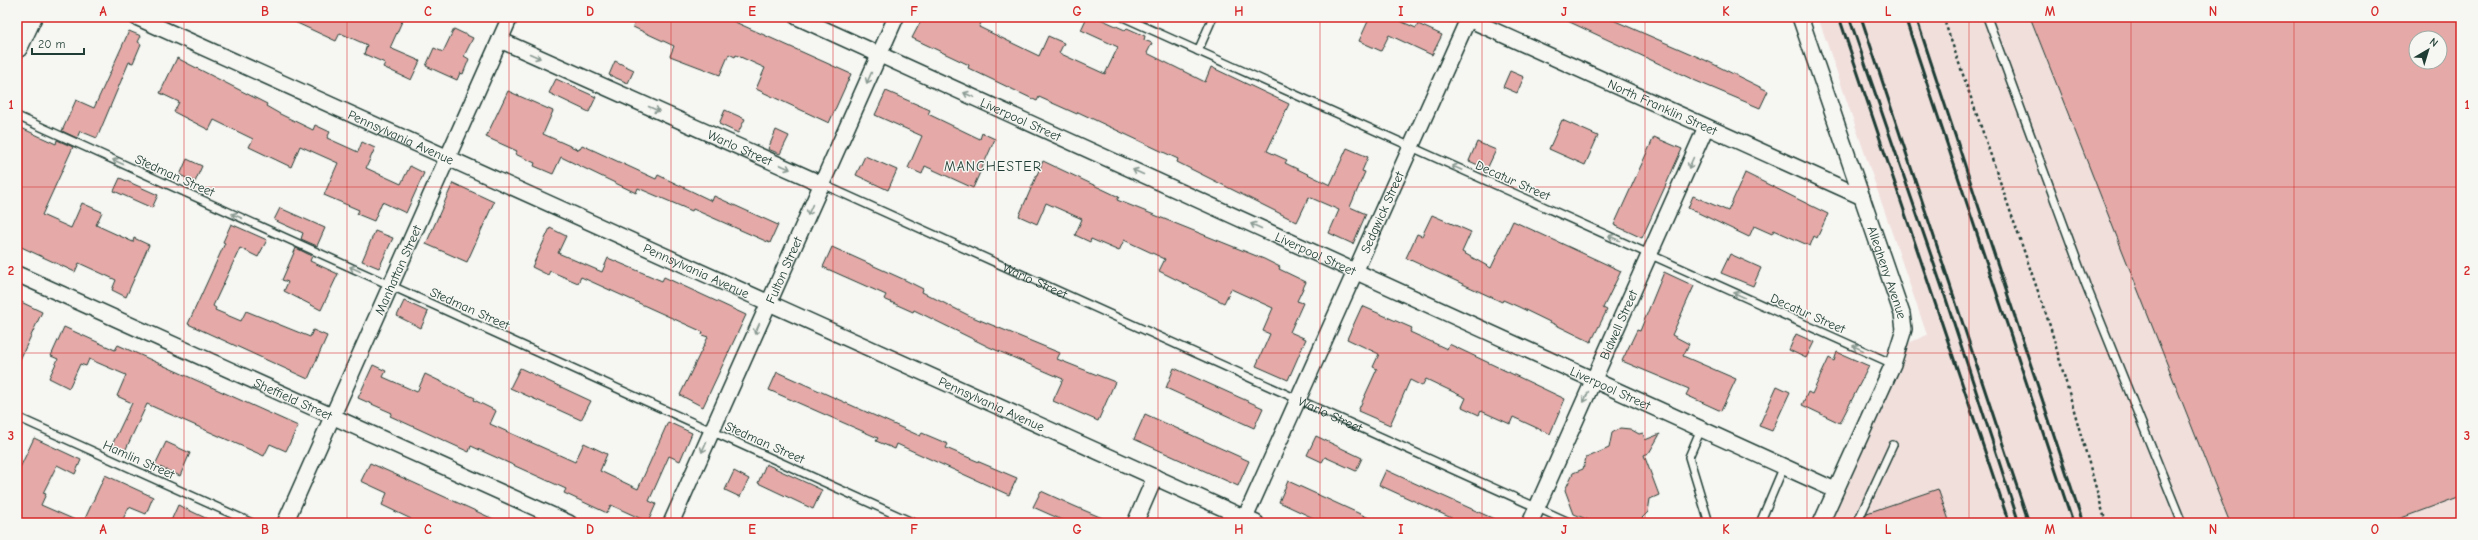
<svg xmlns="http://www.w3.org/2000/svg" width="2478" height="540" font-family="'Comic Neue',sans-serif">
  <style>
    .built { fill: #f1dfdc; fill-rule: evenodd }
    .building { fill: #e5aaa8; stroke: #1f3d34; fill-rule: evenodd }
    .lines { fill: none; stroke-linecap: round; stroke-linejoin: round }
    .service-casing { stroke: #1f3d34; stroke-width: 10 }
    .minor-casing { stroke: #1f3d34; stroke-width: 18 }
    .secondary-casing { stroke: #1f3d34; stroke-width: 24 }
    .path { stroke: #1f3d34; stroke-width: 2.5; stroke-dasharray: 3 3; stroke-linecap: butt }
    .service { stroke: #f6f6f2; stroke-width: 7 }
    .minor { stroke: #f6f6f2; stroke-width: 15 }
    .secondary { stroke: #f6f6f2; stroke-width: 21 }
    .rail { stroke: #1f3d34; stroke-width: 3 }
    .oneway { stroke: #8a9a93 }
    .grid { fill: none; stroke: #d62828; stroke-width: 1; stroke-opacity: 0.55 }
    .labels { text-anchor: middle; stroke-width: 3; stroke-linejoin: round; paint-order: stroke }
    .street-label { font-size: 13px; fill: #1f3d34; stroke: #f6f6f2 }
    .neighbourhood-label { font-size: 14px; letter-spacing: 1px; fill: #1f3d34; stroke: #f6f6f2 }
    .neatline { fill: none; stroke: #d62828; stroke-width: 1.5 }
    .grid-label { font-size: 13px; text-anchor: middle; font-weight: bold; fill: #d62828 }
  </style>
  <rect width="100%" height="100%" fill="#f6f6f2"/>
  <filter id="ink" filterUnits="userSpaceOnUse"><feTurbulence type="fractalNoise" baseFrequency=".025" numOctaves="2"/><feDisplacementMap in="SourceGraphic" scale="8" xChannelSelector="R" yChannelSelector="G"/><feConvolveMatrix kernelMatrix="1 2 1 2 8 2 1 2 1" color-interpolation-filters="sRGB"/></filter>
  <g filter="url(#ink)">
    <!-- built -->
    <path class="built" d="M1818 17H2461V523H1821L1899 347 1927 335ZM2416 38H2440V62H2416Z"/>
    <!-- building -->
    <g class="building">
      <path d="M284 17H404L390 48 420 61 411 80 383 67 385 63 364 54 367 45 340 33 336 41Z"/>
      <path d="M637 17H724L851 74 829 123 756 89 765 68 736 55 735 57 729 54 720 75 670 56 674 46 633 27Z"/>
      <path d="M923 17H984L979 27 1039 56 1048 36 1064 43 1059 53 1105 74 1118 47 1081 30 1087 17H1096L1125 30 1127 28 1145 36 1144 40 1152 43 1147 53 1205 82 1211 67 1289 104 1267 151 1287 160 1285 163 1330 185 1347 148 1368 157 1362 171 1365 172 1350 207 1366 214 1353 244 1329 233 1339 210 1309 197 1297 222 1177 162 1178 159 1078 112 1077 114 1039 97 1037 101 968 68 969 65 912 38Z"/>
      <path d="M1370 17H1391L1416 28 1418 24 1442 35 1432 55 1389 35 1381 51 1359 41Z"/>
      <path d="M1559 17H1606L1705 60 1768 91 1760 108 1696 81Z"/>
      <path d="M2030 17H2461V496L2388 523H2230ZM2416 38H2440V62H2416Z"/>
      <path d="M454 29 473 38 464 56 469 59 463 74 460 73 457 80 426 66 434 48 443 52Z"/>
      <path d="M129 31 141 36 138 42 141 44 133 63 129 62 97 138 80 131 77 138 62 131 76 100 94 108Z"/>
      <path d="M177 58 267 104 266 106 280 114 313 130 315 125 330 132 327 138 358 152 362 142 375 148 366 168 401 184 410 166 424 173 406 213 382 202 374 221 357 214 359 210 324 195 338 163 300 146 291 167 249 147 253 139 214 120 209 130 174 112 179 102 160 93Z"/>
      <path d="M615 61 634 70 628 83 609 75Z"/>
      <path d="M1510 71 1524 77 1517 93 1503 87Z"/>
      <path d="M556 79 596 97 589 112 549 93Z"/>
      <path d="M508 91 553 111 543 134 579 150 582 145 656 179 658 175 712 201 714 196 778 225 770 243 693 209 692 211 638 188 636 193 561 157 553 174 534 166 535 163 515 154 517 151 486 137Z"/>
      <path d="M886 91 930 110 928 114 980 139 982 133 995 139 973 188 925 166 922 174 908 168 922 136 875 115Z"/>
      <path d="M725 110 745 119 738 133 719 124Z"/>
      <path d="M1562 120 1598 136 1585 165 1549 149Z"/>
      <path d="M17 126 56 144 57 140 73 147 42 215 71 228 82 203 102 212 96 225 133 242 134 238 149 245 126 297 112 290 116 280 79 263 75 272 17 245Z"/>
      <path d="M776 130 789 136 780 154 768 149Z"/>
      <path d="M1654 137 1682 149 1642 238 1614 225Z"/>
      <path d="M1477 142 1496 150 1487 169 1469 161Z"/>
      <path d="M865 156 897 170 888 190 856 175Z"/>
      <path d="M187 159 202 166 195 182 180 175Z"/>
      <path d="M1043 161 1119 197 1117 200 1264 259 1280 267 1279 269 1306 282 1297 301 1303 303 1290 332 1306 339 1288 380 1256 366 1270 334 1263 331 1273 308 1231 289 1224 303 1159 271 1165 259 1124 240 1119 251 1091 239 1090 242 1075 235 1082 219 1046 203 1037 224 1019 216Z"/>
      <path d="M1745 173 1828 214 1817 238 1814 236 1810 246 1774 230 1772 234 1754 226 1749 237 1688 208 1693 196 1728 211Z"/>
      <path d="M120 178 158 195 152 208 114 191Z"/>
      <path d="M453 183 494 202 467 262 426 244Z"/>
      <path d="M280 208 325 228 317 246 301 239 303 233 274 220Z"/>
      <path d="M1432 215 1471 232 1462 252 1491 268 1513 221 1621 271 1603 308 1607 310 1591 342 1519 307 1503 300 1502 302 1406 258 1417 234 1422 236Z"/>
      <path d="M231 224 267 240 258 257 240 248 213 306 216 308 215 310 241 321 246 311 310 337 313 330 327 336 308 379 188 324 225 243 223 242Z"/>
      <path d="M550 228 566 236 558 253 602 272 608 258 662 281 664 277 746 315 703 407 680 395 708 337 702 335 703 332 581 277 578 283 550 271 548 275 532 267Z"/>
      <path d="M375 231 393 238 379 268 362 261Z"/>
      <path d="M832 247 905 280 923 289 922 292 970 316 1060 353 1057 359 1115 382 1098 421 1053 401 1063 379 989 347 914 310 913 312 884 299 886 295 823 267Z"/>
      <path d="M296 248 312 256 310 261 338 274 321 310 284 291 288 282 282 280Z"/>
      <path d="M1730 254 1761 268 1753 286 1721 273Z"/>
      <path d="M1664 272 1694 286 1672 335 1689 344 1683 356 1736 379 1721 411 1686 395 1689 389 1622 361 1637 330 1640 331Z"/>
      <path d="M17 300 42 312 17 366Z"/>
      <path d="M404 301 428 312 421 328 397 316Z"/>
      <path d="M1362 306 1412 328 1410 332 1447 349 1449 344 1565 399 1550 434 1513 417 1510 424 1481 411 1479 415 1462 407 1466 398 1426 379 1422 386 1410 380 1390 425 1358 411 1377 369 1373 367 1379 354 1347 339Z"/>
      <path d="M64 327 115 350 118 345 298 426 286 451 270 444 264 456 147 404 125 451 112 445 132 403 117 396 126 375 89 359 86 366 80 364 69 388 49 378 58 359 51 356Z"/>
      <path d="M1796 334 1814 342 1806 358 1789 350Z"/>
      <path d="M1837 352 1869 366 1840 423 1802 405 1808 392 1812 394 1829 358 1834 361Z"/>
      <path d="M373 365 386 371 383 377 417 392 425 374 475 398 474 400 496 411 490 424 575 462 584 443 607 454 600 471 638 489 668 422 692 433 680 461 669 456 649 501 656 504 648 522 611 505 607 513 564 493 566 489 471 446 469 452 390 416 392 413 358 398Z"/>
      <path d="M520 368 591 401 581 420 510 388Z"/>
      <path d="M1174 368 1263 408 1254 428 1166 388Z"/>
      <path d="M777 372 920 436 922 433 948 444 946 448 1017 478 1009 495 897 444 895 449 876 441 878 438 769 390Z"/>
      <path d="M1777 386 1790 392 1772 431 1759 426Z"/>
      <path d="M1145 414 1249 461 1238 486 1134 439Z"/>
      <path d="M1620 428 1630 429 1639 434 1643 433 1645 440 1660 434 1649 453 1644 455 1659 495 1650 499 1648 512 1639 521 1596 523 1574 514 1565 490 1573 473 1583 469 1586 458 1609 448 1612 433Z"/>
      <path d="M1316 436 1362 458 1356 471 1325 457 1322 462 1307 455Z"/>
      <path d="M34 438 81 460 75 474 57 465 43 493 46 494 41 505 82 523H25L17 519V474Z"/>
      <path d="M166 442 190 453 180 476 155 465Z"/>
      <path d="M370 463 434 492 502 523H409L411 519 382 505 387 493 361 481Z"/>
      <path d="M766 464 822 490 813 509 758 483Z"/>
      <path d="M1386 470 1434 492 1503 523H1462L1447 516 1379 485Z"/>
      <path d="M734 471 749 479 740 497 725 490Z"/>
      <path d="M105 475 153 497 146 514 129 507 121 523H83Z"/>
      <path d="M1288 481 1347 508 1380 523H1324L1279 502Z"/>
      <path d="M1938 489 1950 523H1863L1867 513Z"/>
      <path d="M1041 491 1074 506 1114 523H1071L1060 519 1033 507Z"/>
      <path d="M178 505 216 523H170Z"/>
    </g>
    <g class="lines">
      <!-- service casing -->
      <g class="service-casing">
        <g id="service">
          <path d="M1123 17 1893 364"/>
          <path d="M1987 17 2086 285 2182 523"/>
          <path d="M1198 51 1213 17"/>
          <path d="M17 116 914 523"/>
          <path id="s1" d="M822 184 1571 523"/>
          <path d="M17 417 252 523"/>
          <path d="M1701 429 1689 457 1709 523"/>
          <path d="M1760 523 1784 466"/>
          <path d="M1857 523 1893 445"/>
        </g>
      </g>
      <!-- minor casing -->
      <g class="minor-casing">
        <g id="minor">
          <path id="s2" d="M136 17 1256 523"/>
          <path id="s3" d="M797 17 1835 490"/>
          <path id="s4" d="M1464 17 1862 197"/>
          <path id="s5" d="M1800 17 1902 314 1904 329 1893 364 1821 523"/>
          <path id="s6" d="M500 40 822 184"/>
          <path id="s7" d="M17 274 569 523"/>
          <path id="s8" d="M1245 518 1469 17"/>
          <path id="s9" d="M285 523 510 17"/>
          <path id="s10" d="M671 523 896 17"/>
          <path d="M1135 523 1155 477"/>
          <path id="s11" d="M1530 523 1706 127"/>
        </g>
      </g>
      <!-- secondary casing -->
      <g class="secondary-casing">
        <path id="secondary" d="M17 47 31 17"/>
      </g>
      <!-- path -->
      <path class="path" d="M1943 17 2050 326 2106 523"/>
      <!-- service -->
      <use href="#service" class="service"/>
      <!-- minor -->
      <use href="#minor" class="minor"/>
      <!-- secondary -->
      <use href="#secondary" class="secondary"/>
      <!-- rail -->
      <g class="rail">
        <path d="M1839 17 2009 523"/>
        <path d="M1849 17 1945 296 2019 523"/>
        <path d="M1861 17 2029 523"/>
        <path d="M1905 17 2073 523"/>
        <path d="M1916 17 2083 523"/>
      </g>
    </g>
    <!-- one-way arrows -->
    <defs><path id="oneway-shaft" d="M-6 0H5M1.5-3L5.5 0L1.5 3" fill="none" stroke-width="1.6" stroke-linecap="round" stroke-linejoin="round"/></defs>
    <g class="oneway">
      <use href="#oneway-shaft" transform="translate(535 56) rotate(24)"/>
      <use href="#oneway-shaft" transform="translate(869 78) rotate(114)"/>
      <use href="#oneway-shaft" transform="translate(969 95) rotate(-156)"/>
      <use href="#oneway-shaft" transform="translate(654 109) rotate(24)"/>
      <use href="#oneway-shaft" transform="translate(118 162) rotate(-156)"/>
      <use href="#oneway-shaft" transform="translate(1691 163) rotate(114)"/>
      <use href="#oneway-shaft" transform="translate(785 167) rotate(24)"/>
      <use href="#oneway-shaft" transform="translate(1457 168) rotate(-156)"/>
      <use href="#oneway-shaft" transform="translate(1138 172) rotate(-156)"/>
      <use href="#oneway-shaft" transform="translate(810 210) rotate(114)"/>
      <use href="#oneway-shaft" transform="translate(237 216) rotate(-156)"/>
      <use href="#oneway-shaft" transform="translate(1256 226) rotate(-156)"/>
      <use href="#oneway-shaft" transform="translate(1614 238) rotate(-156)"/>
      <use href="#oneway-shaft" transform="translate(355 269) rotate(-156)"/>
      <use href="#oneway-shaft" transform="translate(1739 295) rotate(-156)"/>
      <use href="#oneway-shaft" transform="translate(757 329) rotate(114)"/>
      <use href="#oneway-shaft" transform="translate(1858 348) rotate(-156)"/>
      <use href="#oneway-shaft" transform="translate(1586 397) rotate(114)"/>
      <use href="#oneway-shaft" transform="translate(704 447) rotate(114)"/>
    </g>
  </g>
  <!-- grid -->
  <path class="grid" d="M184 17V523M347 17V523M509 17V523M671 17V523M833 17V523M996 17V523M1158 17V523M1320 17V523M1482 17V523M1645 17V523M1807 17V523M1969 17V523M2131 17V523M2294 17V523M17 187H2461M17 353H2461"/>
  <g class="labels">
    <!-- street labels -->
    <g class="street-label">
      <text dy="5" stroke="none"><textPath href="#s4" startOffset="218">North Franklin Street</textPath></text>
      <text dy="5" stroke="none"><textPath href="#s3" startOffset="246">Liverpool Street</textPath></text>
      <text dy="5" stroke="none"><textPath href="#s2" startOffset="291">Pennsylvania Avenue</textPath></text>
      <text dy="5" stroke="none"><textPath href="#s6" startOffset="263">Warlo Street</textPath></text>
      <text transform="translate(175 175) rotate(24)" y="5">Stedman Street</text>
      <text transform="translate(1513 180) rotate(24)" y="5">Decatur Street</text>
      <text dy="5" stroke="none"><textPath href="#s8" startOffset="335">Sedgwick Street</textPath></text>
      <text dy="5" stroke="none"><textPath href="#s3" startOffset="570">Liverpool Street</textPath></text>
      <text dy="5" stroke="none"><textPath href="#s9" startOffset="277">Manhattan Street</textPath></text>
      <text dy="5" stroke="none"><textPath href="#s2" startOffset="615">Pennsylvania Avenue</textPath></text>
      <text dy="5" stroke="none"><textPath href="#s10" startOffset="277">Fulton Street</textPath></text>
      <text dy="5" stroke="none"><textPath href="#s5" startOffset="270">Allegheny Avenue</textPath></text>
      <text dy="5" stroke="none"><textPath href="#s1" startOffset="234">Warlo Street</textPath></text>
      <text transform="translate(470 308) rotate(24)" y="5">Stedman Street</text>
      <text transform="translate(1808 313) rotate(24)" y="5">Decatur Street</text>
      <text dy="5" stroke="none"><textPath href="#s11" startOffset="217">Bidwell Street</textPath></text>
      <text dy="5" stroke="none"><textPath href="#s3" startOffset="894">Liverpool Street</textPath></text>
      <text dy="5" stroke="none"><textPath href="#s7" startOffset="303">Sheffield Street</textPath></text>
      <text dy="5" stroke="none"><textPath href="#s2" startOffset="939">Pennsylvania Avenue</textPath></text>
      <text dy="5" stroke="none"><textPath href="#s1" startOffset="558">Warlo Street</textPath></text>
      <text transform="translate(765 442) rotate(24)" y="5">Stedman Street</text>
      <text transform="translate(139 459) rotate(24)" y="5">Hamlin Street</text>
    </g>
    <!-- neighbourhood labels -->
    <g class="neighbourhood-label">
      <text x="993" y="171">MANCHESTER</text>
    </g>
  </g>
  <!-- margin -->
  <rect width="2478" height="540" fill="none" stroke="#f6f6f2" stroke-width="44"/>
  <!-- north arrow -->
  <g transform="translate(2428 50) rotate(38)"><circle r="19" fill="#f6f6f2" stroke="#a0aca6"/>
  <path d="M0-3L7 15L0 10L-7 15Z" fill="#1f3d34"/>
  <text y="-6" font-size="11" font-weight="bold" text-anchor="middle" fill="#1f3d34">N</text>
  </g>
  <!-- scale -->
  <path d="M32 48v6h52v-6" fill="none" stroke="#1f3d34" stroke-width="2"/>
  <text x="38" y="48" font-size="12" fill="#1f3d34" stroke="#f6f6f2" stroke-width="3" paint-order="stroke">20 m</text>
  <rect x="22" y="22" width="2434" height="496" class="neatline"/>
  <g class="grid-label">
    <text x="103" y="16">A</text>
    <text x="265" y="16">B</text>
    <text x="428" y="16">C</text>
    <text x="590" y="16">D</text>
    <text x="752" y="16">E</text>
    <text x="914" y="16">F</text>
    <text x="1077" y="16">G</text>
    <text x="1239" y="16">H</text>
    <text x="1401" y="16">I</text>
    <text x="1564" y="16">J</text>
    <text x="1726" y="16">K</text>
    <text x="1888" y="16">L</text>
    <text x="2050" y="16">M</text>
    <text x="2213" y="16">N</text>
    <text x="2375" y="16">O</text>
    <text x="11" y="109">1</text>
    <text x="2467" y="109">1</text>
    <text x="11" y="275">2</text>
    <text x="2467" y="275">2</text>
    <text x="11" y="440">3</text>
    <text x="2467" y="440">3</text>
    <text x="103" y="534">A</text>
    <text x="265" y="534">B</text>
    <text x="428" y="534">C</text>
    <text x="590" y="534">D</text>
    <text x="752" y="534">E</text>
    <text x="914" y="534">F</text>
    <text x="1077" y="534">G</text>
    <text x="1239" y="534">H</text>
    <text x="1401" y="534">I</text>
    <text x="1564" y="534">J</text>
    <text x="1726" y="534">K</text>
    <text x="1888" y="534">L</text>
    <text x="2050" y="534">M</text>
    <text x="2213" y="534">N</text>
    <text x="2375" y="534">O</text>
  </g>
</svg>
